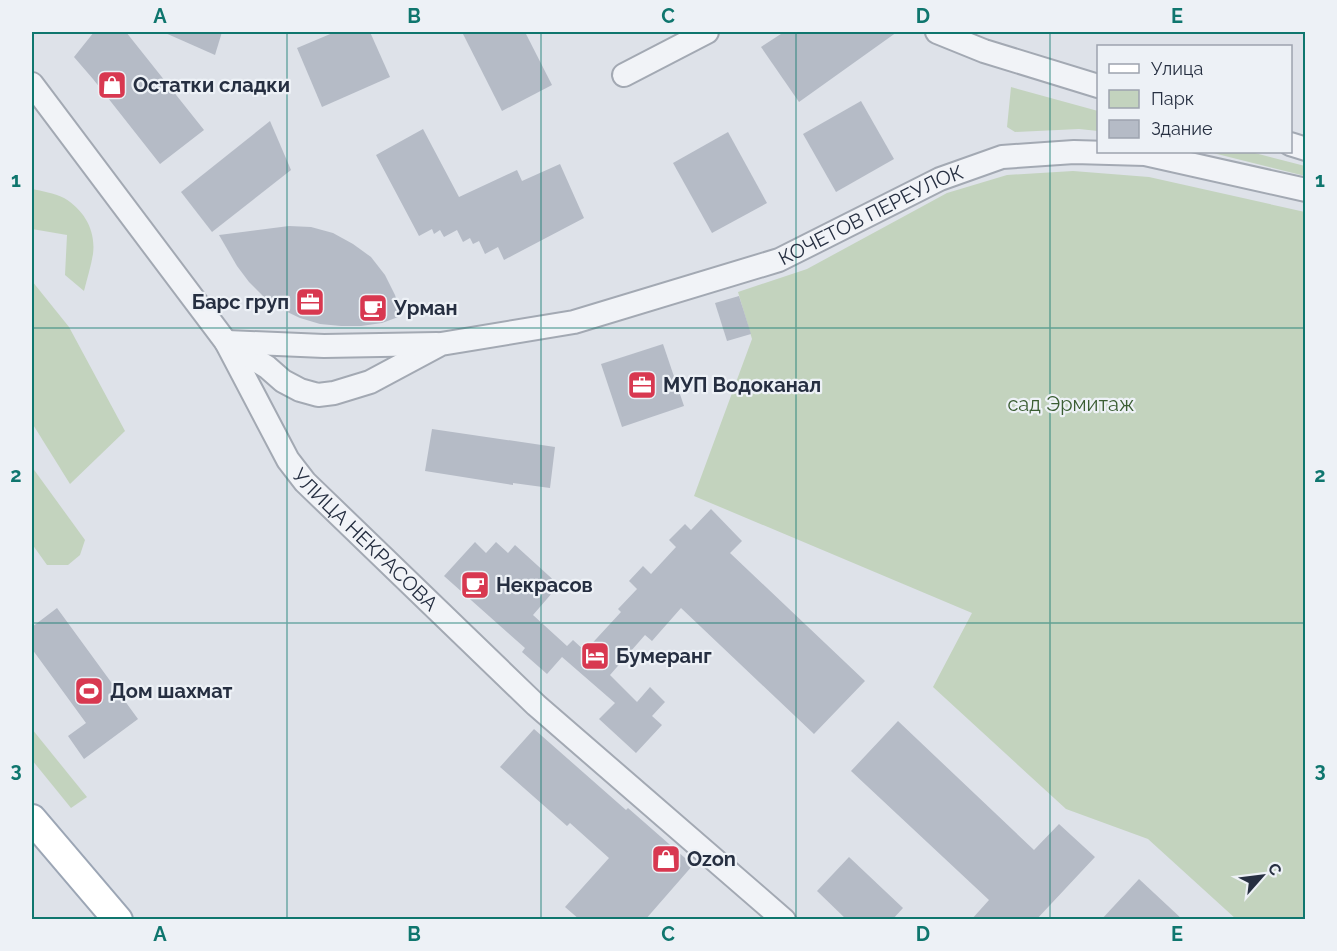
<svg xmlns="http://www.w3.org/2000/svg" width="1337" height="951" font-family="Raleway,sans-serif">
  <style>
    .green { fill: #c3d3be }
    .building { fill: #b5bbc6 }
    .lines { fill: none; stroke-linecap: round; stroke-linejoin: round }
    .minor-casing { stroke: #a3a9b3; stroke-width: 26 }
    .major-casing { stroke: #9ca6b5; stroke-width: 32 }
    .minor { stroke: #f1f3f7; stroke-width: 22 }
    .major { stroke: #fff; stroke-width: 28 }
    .grid { fill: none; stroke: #0f766e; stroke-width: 1.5; stroke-opacity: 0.55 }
    .labels { text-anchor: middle; stroke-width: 4.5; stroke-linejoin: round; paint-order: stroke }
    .poi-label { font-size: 20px; font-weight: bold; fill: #262f41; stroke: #edf1f6; text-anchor: start }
    .street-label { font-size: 20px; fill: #262f41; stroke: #edf1f6 }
    .park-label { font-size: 20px; fill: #3a5d32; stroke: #edf1f6 }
    .neatline { fill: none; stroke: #0f766e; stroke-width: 2 }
    .grid-label { font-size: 20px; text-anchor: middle; font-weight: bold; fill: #0f766e }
  </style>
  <rect width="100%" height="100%" fill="#dee2e9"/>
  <!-- green -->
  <g class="green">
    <path d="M1011 87 1098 111V131L1079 129 1015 132 1007 127Z"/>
    <path d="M1209 152H1251L1305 166V176Z"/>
    <path d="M1073 171 1149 177 1305 212V917L1303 920 1236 919 1148 839 1066 809 933 687 972 613 694 496 752 339 738 292 807 269 947 193 1007 175Z"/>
    <path d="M32 189C42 191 54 193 64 198 84 210 96 230 93 254 91 266 87 279 84 291L65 275 67 235 32 229Z"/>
    <path d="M32 281 69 327 125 431 70 484 32 423Z"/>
    <path d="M32 467 85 540 80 555 68 565H47L32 544Z"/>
    <path d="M32 729 87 797 71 808 32 760Z"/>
  </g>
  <!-- building -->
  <g class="building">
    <path d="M94 32H126L204 130 160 164 93 79 74 57Z"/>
    <path d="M163 32H222L215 55Z"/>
    <path d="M335 32H370L390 77 322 107 297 48Z"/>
    <path d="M462 32H525L552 85 502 111Z"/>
    <path d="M784 32H897L799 102 761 47Z"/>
    <path d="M861 101 894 159 836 192 803 134Z"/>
    <path d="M270 121 291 170 212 232 181 192Z"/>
    <path d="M423 129 459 197 517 170 522 181 560 164 584 218 504 260 498 247 485 254 479 241 473 244 470 238 463 242 457 230 444 237 440 230 434 234 432 229 419 236 376 155Z"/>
    <path d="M728 132 767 203 712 233 673 163Z"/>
    <path d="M289 226 311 227 333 233 353 244 371 257 385 275 395 295 401 316 382 323 361 326H341L320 324 300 318 281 309 264 297 249 282 237 266 219 235Z"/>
    <path d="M739 296 751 334 727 341 715 303Z"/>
    <path d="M663 344 684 406 622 427 601 364Z"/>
    <path d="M432 429 555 447 550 488 513 483V485L425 471Z"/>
    <path d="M711 509 742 541 730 553 865 681 814 734 681 608 652 641 645 635 610 675 637 702 650 687 665 702 652 716 662 725 636 753 599 719 615 703 562 657 547 674 522 652 525 648 444 576 475 542 486 553 496 542 508 553 515 545 559 585 533 615 567 646 573 640 585 651 621 612 618 609 637 589 629 581 643 566 651 574 676 547 669 540 685 524 691 530Z"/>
    <path d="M57 608 138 719 84 759 68 736 86 723 32 649V627Z"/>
    <path d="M898 721 1034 850 1059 824 1095 857 1036 920H971L989 900 851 771Z"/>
    <path d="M534 729 626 810 628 808 693 865 645 920H580L565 907 609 858 570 823 567 826 500 767Z"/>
    <path d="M849 857 903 908 892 920H847L817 891Z"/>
    <path d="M1139 879 1183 920H1101Z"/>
  </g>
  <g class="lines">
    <!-- minor casing -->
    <g class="minor-casing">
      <g id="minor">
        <path d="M937 32 984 51 1098 86"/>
        <path d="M624 75 707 32"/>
        <path id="s1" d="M32 84 226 342 288 460 305 482 536 705 784 920"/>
        <path d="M1290 144 1306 149"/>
        <path id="s2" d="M226 342 267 367 283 381 300 390 318 395 334 393 370 382 441 344 574 322 779 260 940 179 1002 157 1074 152 1145 154 1306 190"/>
        <path d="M227 342 324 346 437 344"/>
      </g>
    </g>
    <!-- major casing -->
    <g class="major-casing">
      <path id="major" d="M32 819 118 920"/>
    </g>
    <!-- minor -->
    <use href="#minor" class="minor"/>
    <!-- major -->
    <use href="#major" class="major"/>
  </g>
  <!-- grid -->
  <path class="grid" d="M287 32V920M541 32V920M796 32V920M1050 32V920M32 328H1306M32 623H1306"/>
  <!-- icons -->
  <defs>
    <g id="shop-square" transform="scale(1.5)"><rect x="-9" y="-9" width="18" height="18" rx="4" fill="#d83850" stroke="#edf1f6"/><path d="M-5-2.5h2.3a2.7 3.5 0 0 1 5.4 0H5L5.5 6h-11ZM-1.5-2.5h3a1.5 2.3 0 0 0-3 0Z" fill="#fff"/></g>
    <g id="office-square" transform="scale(1.5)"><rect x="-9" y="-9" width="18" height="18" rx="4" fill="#d83850" stroke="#edf1f6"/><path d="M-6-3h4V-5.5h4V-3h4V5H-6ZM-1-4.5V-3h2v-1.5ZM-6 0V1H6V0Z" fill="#fff"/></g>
    <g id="cafe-square" transform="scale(1.5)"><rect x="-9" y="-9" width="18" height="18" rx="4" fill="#d83850" stroke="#edf1f6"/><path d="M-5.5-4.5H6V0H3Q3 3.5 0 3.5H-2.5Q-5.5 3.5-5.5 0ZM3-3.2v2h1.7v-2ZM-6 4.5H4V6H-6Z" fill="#fff"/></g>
    <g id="hotel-square" transform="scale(1.5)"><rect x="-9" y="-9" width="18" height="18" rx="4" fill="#d83850" stroke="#edf1f6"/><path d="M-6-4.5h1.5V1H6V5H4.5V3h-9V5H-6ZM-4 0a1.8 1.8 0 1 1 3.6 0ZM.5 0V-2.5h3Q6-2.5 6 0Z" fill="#fff"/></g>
    <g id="stadium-square" transform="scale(1.5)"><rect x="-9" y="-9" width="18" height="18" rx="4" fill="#d83850" stroke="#edf1f6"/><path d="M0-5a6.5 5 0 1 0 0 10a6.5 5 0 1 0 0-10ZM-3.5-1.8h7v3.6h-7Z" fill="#fff"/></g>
  </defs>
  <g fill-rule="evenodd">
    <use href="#shop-square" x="112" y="85"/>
    <use href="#office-square" x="310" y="302"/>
    <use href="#cafe-square" x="373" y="308"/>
    <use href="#office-square" x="642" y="385"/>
    <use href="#cafe-square" x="475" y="585"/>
    <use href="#hotel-square" x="595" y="656"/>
    <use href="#stadium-square" x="89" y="691"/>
    <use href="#shop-square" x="666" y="859"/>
  </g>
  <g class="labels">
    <!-- poi labels -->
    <g class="poi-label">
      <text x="133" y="92">Остатки сладки</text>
      <text x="289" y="309" text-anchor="end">Барс груп</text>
      <text x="394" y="315">Урман</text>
      <text x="663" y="392">МУП Водоканал</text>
      <text x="496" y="592">Некрасов</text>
      <text x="616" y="663">Бумеранг</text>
      <text x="110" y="698">Дом шахмат</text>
      <text x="687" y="866">Ozon</text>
    </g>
    <!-- street labels -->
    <g class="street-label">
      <text dy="7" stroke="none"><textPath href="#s2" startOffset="693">КОЧЕТОВ ПЕРЕУЛОК</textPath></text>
      <text dy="7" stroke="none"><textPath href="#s1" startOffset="567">УЛИЦА НЕКРАСОВА</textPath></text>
    </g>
    <!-- park labels -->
    <g class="park-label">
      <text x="1071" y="411">сад Эрмитаж</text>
    </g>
  </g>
  <!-- border -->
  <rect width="1337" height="951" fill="none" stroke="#edf1f6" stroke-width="66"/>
  <!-- legend -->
  <rect x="1097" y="45" width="195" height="108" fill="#edf1f6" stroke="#9da3ae" stroke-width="1.5"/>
  <rect x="1109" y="64" width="30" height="9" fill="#ffffff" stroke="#9da3ae" stroke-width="1.5"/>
  <text x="1151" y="75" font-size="18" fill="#262f41">Улица</text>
  <rect x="1109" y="90" width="30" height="18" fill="#c3d3be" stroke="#9da3ae" stroke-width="1.5"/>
  <text x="1151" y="105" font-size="18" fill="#262f41">Парк</text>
  <rect x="1109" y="120" width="30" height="18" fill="#b5bbc6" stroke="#9da3ae" stroke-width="1.5"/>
  <text x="1151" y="135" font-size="18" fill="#262f41">Здание</text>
  <!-- north arrow -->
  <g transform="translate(1262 876) rotate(62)" stroke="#edf1f6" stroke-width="4.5" paint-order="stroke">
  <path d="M0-4.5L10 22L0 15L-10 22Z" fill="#262f41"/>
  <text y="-9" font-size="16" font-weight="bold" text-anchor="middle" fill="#262f41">С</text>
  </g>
  <rect x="33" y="33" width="1271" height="885" class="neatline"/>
  <g class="grid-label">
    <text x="160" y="23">A</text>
    <text x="414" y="23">B</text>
    <text x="668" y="23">C</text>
    <text x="923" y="23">D</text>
    <text x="1177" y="23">E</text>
    <text x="16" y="187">1</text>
    <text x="1320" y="187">1</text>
    <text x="16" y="482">2</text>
    <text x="1320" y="482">2</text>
    <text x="16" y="777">3</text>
    <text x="1320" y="777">3</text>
    <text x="160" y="941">A</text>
    <text x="414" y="941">B</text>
    <text x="668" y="941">C</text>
    <text x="923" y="941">D</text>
    <text x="1177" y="941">E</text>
  </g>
</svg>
